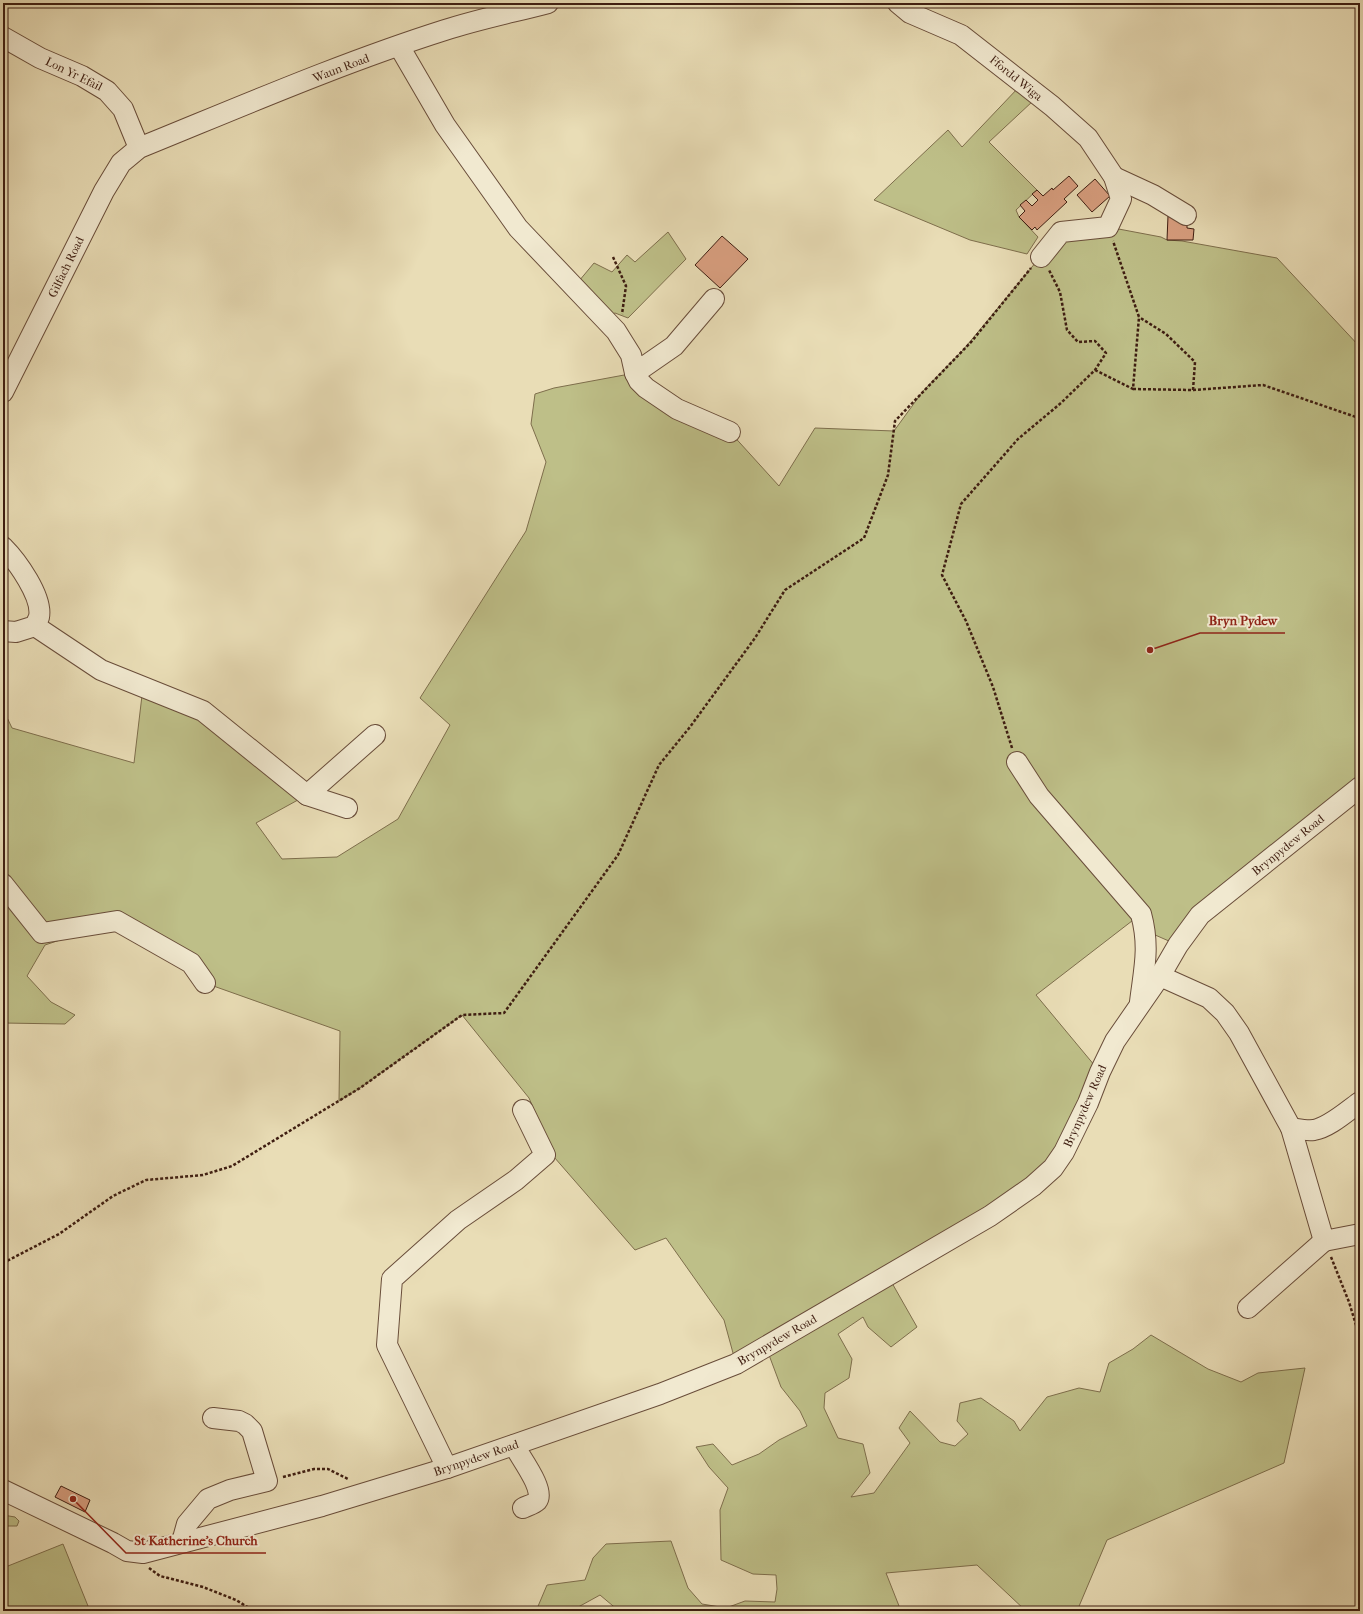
<svg xmlns="http://www.w3.org/2000/svg" width="1363" height="1614" font-family="'IM FELL French Canon',serif">
  <style>
    .green { fill: #bebf88; stroke: #7e6e4c }
    .building { fill: #d99f80; stroke: #3e1d11 }
    .lines { fill: none; stroke-linecap: round; stroke-linejoin: round }
    .minor-casing { stroke: #694d3a; stroke-width: 22 }
    .path { stroke: #3e1d11; stroke-width: 2.5; stroke-dasharray: 3 2; stroke-linecap: butt }
    .minor { stroke: #f1e9d0; stroke-width: 20 }
    .labels { text-anchor: middle; stroke-width: 4; stroke-linejoin: round; paint-order: stroke }
    .street-label { font-size: 12px; fill: #3e1d11; stroke: #f1e9d0 }
    .leader { fill: none; stroke: #8f2418; stroke-width: 1.5 }
    .callout-dot { fill: #8f2418; stroke: #f1e9d0; stroke-width: 1.5 }
    .callout-label { font-size: 13px; text-anchor: middle; font-weight: bold; fill: #8f2418; stroke: #f1e9d0; stroke-width: 4; stroke-linejoin: round; paint-order: stroke }
  </style>
  <rect width="100%" height="100%" fill="#e9ddb6"/>
  <filter id="stains"><feTurbulence type="fractalNoise" baseFrequency=".005" numOctaves="4"/><feColorMatrix values="0 0 0 0 .2 0 0 0 0 .09 0 0 0 0 .02 0 0 0 .5 -.17"/></filter>
  <radialGradient id="worn" r=".72"><stop offset=".6" stop-color="#630" stop-opacity="0"/><stop offset="1" stop-color="#630" stop-opacity=".3"/></radialGradient>
  <!-- green -->
  <g class="green">
    <path d="M1019 87 1033 101 989 142 1037 190 1016 210 1019 217 1038 237 1027 254 970 240 874 200 948 130 962 147Z"/>
    <path d="M1108 227 1161 237 1167 240 1182 241 1277 258 1360 347V787L1178 945 1146 931 1141 914 1036 995 1100 1072 1064 1152 888 1276 917 1327 891 1347 868 1327 863 1317 838 1334 852 1359 849 1378 825 1393 824 1408 838 1438 863 1444 870 1473 851 1497 874 1493 910 1443 899 1428 910 1411 940 1442 955 1446 968 1434 957 1421 960 1403 981 1398 1014 1421 1020 1431 1047 1397 1079 1388 1100 1392 1109 1363 1133 1349 1151 1335 1208 1369 1241 1382 1258 1373 1305 1368 1284 1463 1107 1540 1077 1611H1026L977 1565 886 1573 901 1611H619L600 1595 571 1611H536L547 1585 585 1580 593 1558 606 1544 671 1541 688 1588 702 1604 726 1608 745 1601 775 1602 777 1589 776 1575 753 1574 721 1560 720 1510 728 1488 709 1467 696 1447 713 1444 732 1465 759 1454 779 1440 807 1426 800 1411 781 1387 766 1347 736 1364 724 1320 666 1238 635 1250 554 1157 529 1098 462 1015 360 1088 339 1101 340 1031 205 983 117 921 45 945 27 976 51 1002 75 1015 65 1024 3 1023V709L12 728 134 763 143 687 203 711 307 795 256 823 282 859 337 857 398 819 450 725 420 698 526 531 546 462 531 424 535 394 554 388 635 373 730 432 779 486 815 428 894 431 923 391 963 350 1061 232Z"/>
    <path d="M668 232 686 259 628 318 615 313 607 316 579 281 594 263 612 272 627 255 635 262Z"/>
    <path d="M3 1515 15 1517 19 1521 17 1526H3Z"/>
    <path d="M63 1544 90 1611H3V1568Z"/>
  </g>
  <!-- building -->
  <g class="building">
    <path d="M1069 176 1078 186 1064 199 1067 202 1037 230 1035 227 1032 230 1019 217 1025 211 1020 205 1026 200 1032 206 1038 200 1032 194 1037 190 1043 196 1052 188 1053 190Z"/>
    <path d="M1095 179 1110 196 1092 212 1077 195Z"/>
    <path d="M1168 216 1187 217V228L1194 229 1193 240H1167Z"/>
    <path d="M722 236 748 259 720 288 695 265Z"/>
    <path d="M61 1486 90 1500 85 1512 55 1497Z"/>
  </g>
  <g class="lines">
    <!-- minor casing -->
    <g class="minor-casing">
      <g id="minor">
        <path d="M898 3 910 13 961 35 1052 106 1088 138 1114 177 1121 199 1108 227 1061 232 1041 257"/>
        <path d="M3 37 40 58 82 76 107 91 123 109 139 148"/>
        <path d="M399 46 445 125 518 228 616 331 631 355 635 373 674 346 714 299"/>
        <path d="M1114 177 1153 195 1186 215"/>
        <path d="M635 373 639 381 646 388 677 409 730 432"/>
        <path d="M3 392 104 191 121 163 139 148C240 107 341 63 445 30 479 19 514 12 548 3"/>
        <path d="M3 547C17 561 43 597 39 617 38 620 36 623 35 626L16 632 3 631"/>
        <path d="M35 626 101 670 203 711 307 795 347 808"/>
        <path d="M1017 762 1039 796 1141 914C1150 947 1144 969 1140 1002"/>
        <path d="M307 795 375 735"/>
        <path d="M3 884 42 933 117 921 191 963 205 983"/>
        <path d="M1160 976 1209 998 1225 1013 1239 1033 1291 1128 1324 1241 1360 1234"/>
        <path d="M1291 1128C1298 1129 1306 1131 1314 1130 1330 1127 1347 1111 1360 1102"/>
        <path d="M1248 1308 1324 1241"/>
        <path d="M514 1445C519 1456 546 1490 537 1501 534 1504 527 1506 523 1508"/>
        <path d="M447 1468 387 1345 392 1279 458 1220 516 1180 545 1155 523 1110"/>
        <path d="M3 1490 113 1543 127 1551 143 1553 322 1506 447 1468 660 1394 736 1364 990 1216 1033 1186 1053 1168 1064 1152 1088 1103 1100 1072 1115 1041 1160 976 1178 945 1200 915 1360 787"/>
        <path d="M182 1542 187 1524 208 1499 230 1490 267 1481 252 1431 245 1424 239 1421 213 1418"/>
      </g>
    </g>
    <!-- path -->
    <g class="path">
      <path d="M613 257 626 286 622 314"/>
      <path d="M1095 370 1133 389 1139 317 1113 241"/>
      <path d="M1133 389 1193 390 1195 362 1166 334 1139 317"/>
      <path d="M1193 390 1263 385 1356 417 1360 429"/>
      <path d="M1012 748 993 687 966 621 942 575 961 504 1018 439 1061 403 1095 370 1106 353 1095 341 1078 342 1067 330 1060 292 1049 270"/>
      <path d="M1331 1257 1349 1302 1360 1338"/>
      <path d="M3 1263 59 1234 113 1196 146 1180 203 1175 232 1166 360 1088 462 1015 504 1013 618 855 659 765 690 727 755 638 785 590 864 538 888 475 895 421 972 341 1031 268"/>
      <path d="M283 1477 314 1469H328L348 1479"/>
      <path d="M149 1568 160 1576 203 1587 236 1600 254 1611"/>
    </g>
    <!-- minor -->
    <use href="#minor" class="minor"/>
  </g>
  <g class="labels">
    <!-- street labels -->
    <g class="street-label">
      <text transform="translate(341 68) rotate(-21)" y="4">Waun Road</text>
      <text transform="translate(74 74) rotate(26)" y="4">Lon Yr Efail</text>
      <text transform="translate(1016 78) rotate(39)" y="4">Ffordd Wiga</text>
      <text transform="translate(66 267) rotate(-64)" y="4">Gilfach Road</text>
      <text transform="translate(1288 845) rotate(-39)" y="4">Brynpydew Road</text>
      <text transform="translate(1085 1106) rotate(-66)" y="4">Brynpydew Road</text>
      <text transform="translate(777 1340) rotate(-30)" y="4">Brynpydew Road</text>
      <text transform="translate(476 1458) rotate(-19)" y="4">Brynpydew Road</text>
    </g>
  </g>
  <!-- callouts -->
  <path class="leader" d="M1150 650L1200 633H1285M73 1499L126 1553H266"/>
  <g class="callout-dot">
    <circle cx="1150" cy="650" r="4"/>
    <circle cx="73" cy="1499" r="4"/>
  </g>
  <g class="callout-label">
    <text x="1243" y="625">Bryn Pydew</text>
    <text x="196" y="1545">St Katherine's Church</text>
  </g>
  <!-- margin -->
  <rect width="1363" height="1614" fill="none" stroke="#e9ddb6" stroke-width="16"/>
  <rect x="4" y="4" width="1355" height="1606" fill="none" stroke="#3e1d11" stroke-width="2"/>
  <rect x="8" y="8" width="1347" height="1598" fill="none" stroke="#3e1d11"/>
  <rect width="100%" height="100%" filter="url(#stains)"/>
  <rect width="100%" height="100%" fill="url(#worn)"/>
</svg>
